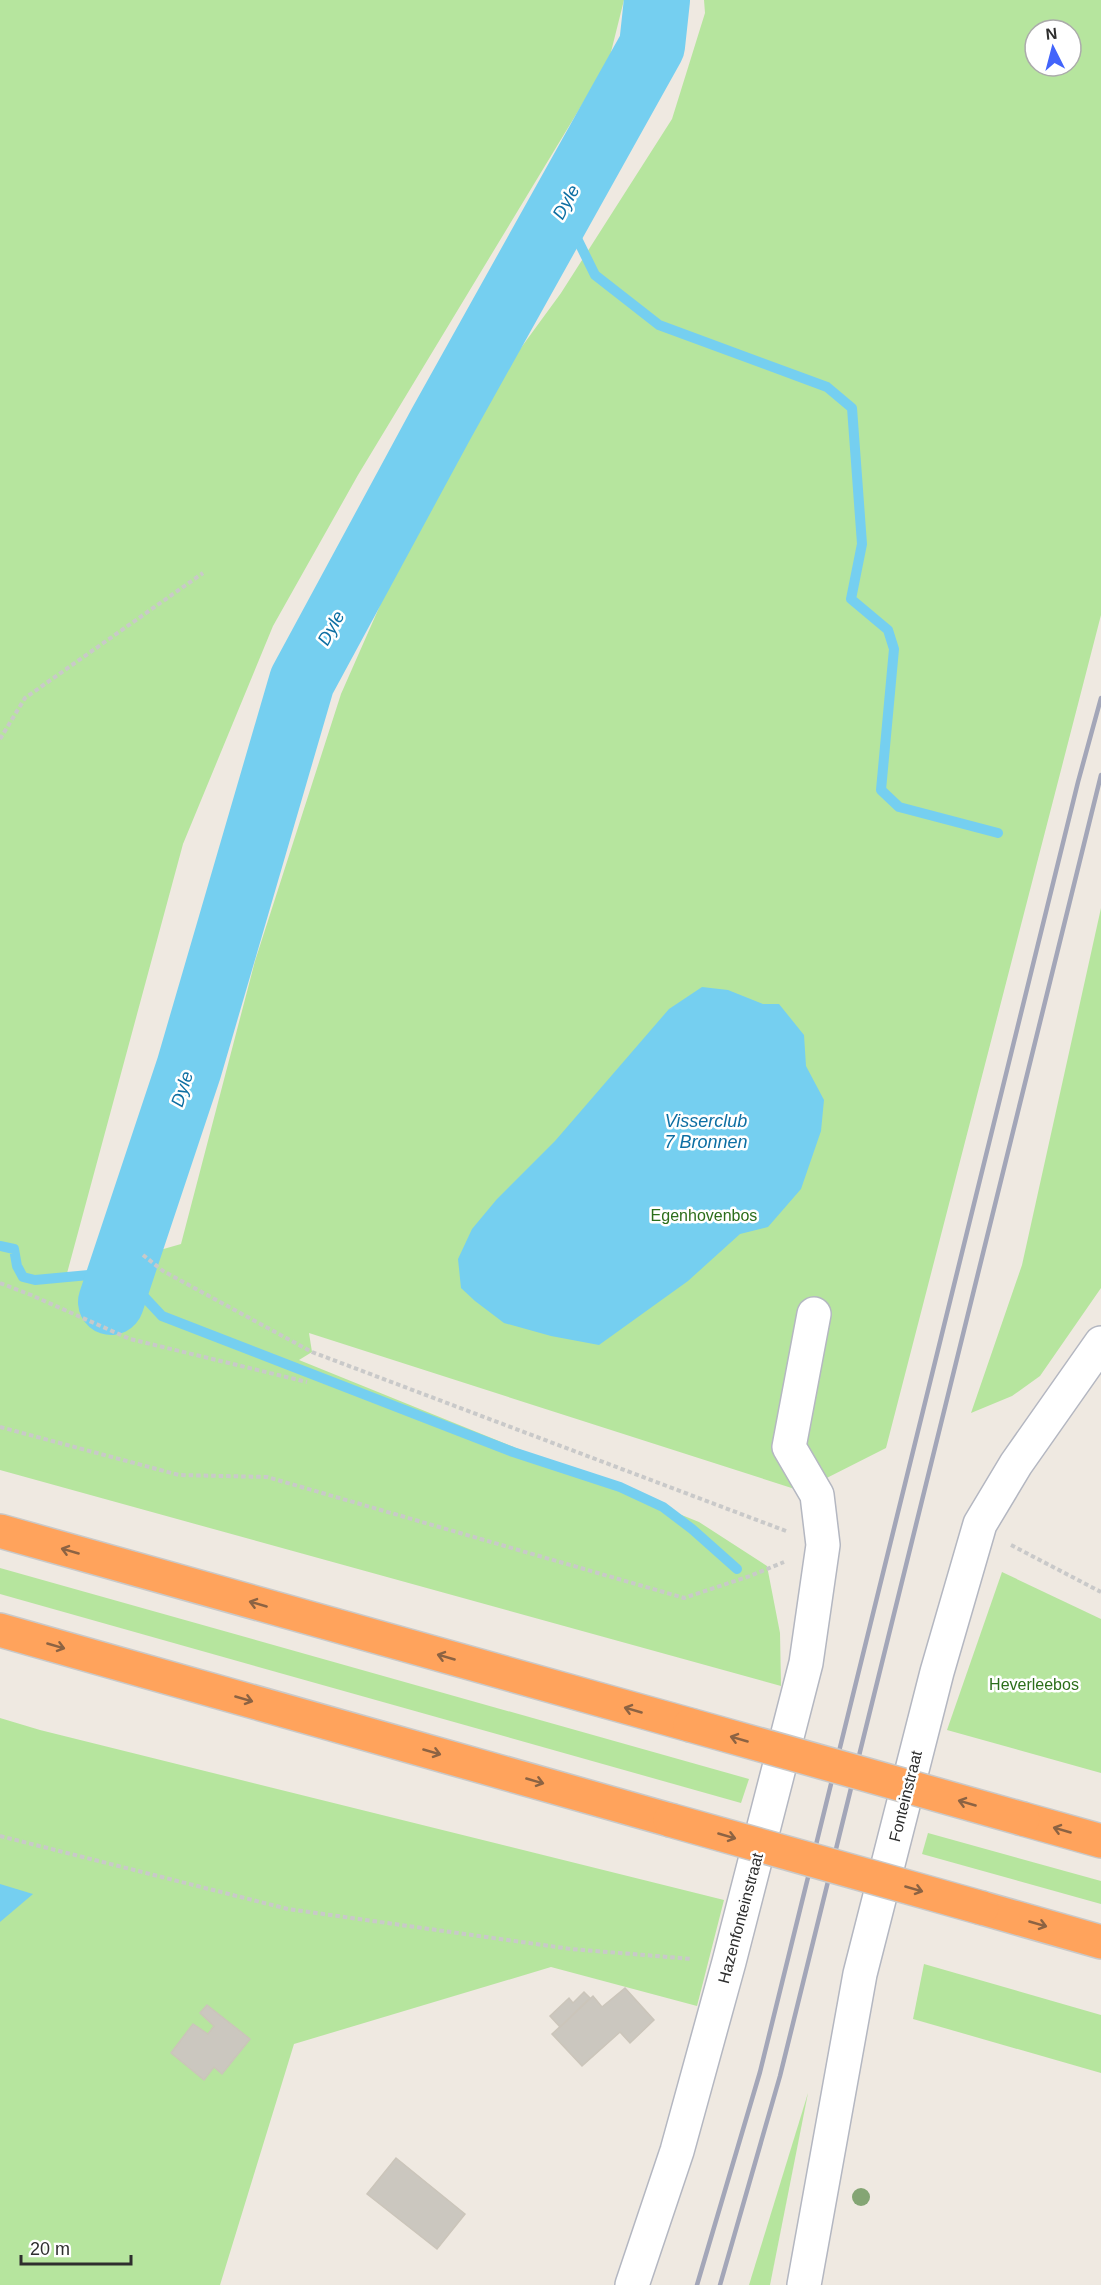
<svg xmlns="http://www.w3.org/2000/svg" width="1101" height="2285" font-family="Arial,sans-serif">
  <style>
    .green { fill: #b6e59e; fill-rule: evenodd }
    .water { fill: #75cff0 }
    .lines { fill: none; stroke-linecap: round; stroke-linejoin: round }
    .stream { stroke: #75cff0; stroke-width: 10 }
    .river { stroke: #75cff0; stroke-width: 66 }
    .building { fill: #cbc7bf; stroke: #cbc5ba; stroke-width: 1.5 }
    .minor-casing { stroke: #b4b7c1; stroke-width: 36 }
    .highway-casing { stroke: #c9c9c9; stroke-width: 36 }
    .path { stroke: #c9c9c9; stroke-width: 4; stroke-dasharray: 4.5 3; stroke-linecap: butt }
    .minor { stroke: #fff; stroke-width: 33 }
    .highway { stroke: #ffa35c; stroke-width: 33 }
    .rail { stroke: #a3a6b8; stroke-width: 4.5 }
    .highway-bridge-casing { stroke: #c9c9c9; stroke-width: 36; stroke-linecap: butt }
    .highway-bridge { stroke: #ffa35c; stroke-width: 33 }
    .tree { fill: #84a574 }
    .oneway { stroke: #8c6343 }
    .labels { text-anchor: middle; stroke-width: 5; stroke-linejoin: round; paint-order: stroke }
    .park-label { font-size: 16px; fill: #2c6e1b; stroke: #fff }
    .street-label { font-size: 16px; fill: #2e2e2e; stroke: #fff }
    .water-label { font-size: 18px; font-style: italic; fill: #0d6fa3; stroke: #fff }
  </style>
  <rect width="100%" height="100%" fill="#efe9e1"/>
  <!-- green -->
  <g class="green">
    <path d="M0 0H624L609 60 358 475 273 626 183 844 66 1277 181 1244 255 961 341 694 452 442 561 293 672 119 705 13 704 0H1101V615L886 1448 801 1491 309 1333 312 1352 299 1360 699 1522 767 1566 780 1633 781 1686 0 1470ZM1035 30H1071V66H1035Z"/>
    <path d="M1101 908V1288L1040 1376 1012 1396 971 1413 1022 1265Z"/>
    <path d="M0 1568 749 1779 741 1803 0 1594Z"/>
    <path d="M1002 1572 1101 1619V1773L947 1730Z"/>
    <path d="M0 1718 40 1730 724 1900 697 2006 551 1967 294 2044 220 2285H0Z"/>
    <path d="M928 1833 1101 1881V1904L922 1854Z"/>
    <path d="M924 1964 1101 2015V2073L913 2019Z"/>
    <path d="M808 2093 770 2285H749Z"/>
  </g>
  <!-- water -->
  <g class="water">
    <path d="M702 987 728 990 763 1004H779L804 1035 806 1066 824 1100 821 1131 801 1189 768 1227 740 1234 688 1281 599 1345 551 1336 504 1323 475 1301 461 1288 458 1259 472 1229 497 1199 555 1141 669 1009Z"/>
    <path d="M0 1884 33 1894 0 1922Z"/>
  </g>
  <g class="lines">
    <!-- stream -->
    <g class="stream">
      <path d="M562 208 595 275 659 325 827 387 852 408 862 544 851 599 888 630 894 649 881 790 899 807 998 833"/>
      <path d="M0 1246 14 1249 17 1266 23 1277 35 1280 121 1272 162 1316 513 1452 620 1487 663 1507 692 1529 737 1569"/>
    </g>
    <!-- river -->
    <path class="river" d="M111 1302 189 1068 302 681 441 424 652 46 657 0"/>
  </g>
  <!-- building -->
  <g class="building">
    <path d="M625 1988 654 2020 630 2043 620 2032 582 2066 552 2034 593 1996 602 2007Z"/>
    <path d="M584 1992 590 1998 560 2027 550 2016 569 1998 573 2003Z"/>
    <path d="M207 2005 250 2039 222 2074 214 2067 204 2080 171 2053 193 2024 208 2034 214 2026 200 2013Z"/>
    <path d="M396 2158 465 2214 437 2249 367 2194Z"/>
  </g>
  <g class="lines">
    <!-- minor casing -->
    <g class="minor-casing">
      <g id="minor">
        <path d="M632 2285 677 2151 729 1962 806 1663 823 1545 817 1495 789 1447 814 1314"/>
        <path d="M804 2285 860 1974 937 1672 980 1524 1016 1464 1101 1343"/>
      </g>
    </g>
    <!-- highway casing -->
    <g class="highway-casing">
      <g id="highway">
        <path d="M0 1531 690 1725"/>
        <path d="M0 1630 670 1820"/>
        <path d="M1023 1819 1101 1841"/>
        <path d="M982 1908 1101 1942"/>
      </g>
    </g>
    <!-- path -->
    <g class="path">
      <path d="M0 739 25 698 203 573"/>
      <path d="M143 1255 163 1271 312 1352 786 1531"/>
      <path d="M0 1283 31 1295 130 1339 307 1382"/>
      <path d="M0 1427 179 1475 267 1477 684 1598 750 1576 784 1562"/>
      <path d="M1011 1545 1101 1592"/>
      <path d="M0 1836 288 1909 571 1949 692 1959"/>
    </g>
    <!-- minor -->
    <use href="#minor" class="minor"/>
    <!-- highway -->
    <use href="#highway" class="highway"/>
    <!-- rail -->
    <g class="rail">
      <path d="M697 2285 760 2072 1078 782 1101 698"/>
      <path d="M720 2285 780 2076 1101 775"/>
    </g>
    <!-- highway-bridge casing -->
    <g class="highway-bridge-casing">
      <g id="highway-bridge">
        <path d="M690 1725 1023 1819"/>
        <path d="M670 1820 982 1908"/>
      </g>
    </g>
    <!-- highway-bridge -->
    <use href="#highway-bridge" class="highway-bridge"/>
  </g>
  <!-- trees -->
  <circle class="tree" cx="861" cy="2197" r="9"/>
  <!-- one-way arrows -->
  <defs><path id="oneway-shaft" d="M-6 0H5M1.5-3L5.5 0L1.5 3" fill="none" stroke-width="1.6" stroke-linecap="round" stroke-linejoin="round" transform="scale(1.5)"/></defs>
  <g class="oneway">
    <use href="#oneway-shaft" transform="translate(70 1551) rotate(-164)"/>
    <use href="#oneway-shaft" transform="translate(258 1604) rotate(-164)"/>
    <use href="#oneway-shaft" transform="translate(56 1646) rotate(16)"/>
    <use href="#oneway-shaft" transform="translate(446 1657) rotate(-164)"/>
    <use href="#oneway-shaft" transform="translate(244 1699) rotate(16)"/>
    <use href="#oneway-shaft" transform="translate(633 1710) rotate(-164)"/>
    <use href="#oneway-shaft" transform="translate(739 1739) rotate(-164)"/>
    <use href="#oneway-shaft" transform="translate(432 1752) rotate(16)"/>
    <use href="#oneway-shaft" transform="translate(535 1781) rotate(16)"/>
    <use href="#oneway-shaft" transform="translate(967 1803) rotate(-164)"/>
    <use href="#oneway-shaft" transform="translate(1062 1830) rotate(-164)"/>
    <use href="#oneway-shaft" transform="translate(727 1836) rotate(16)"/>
    <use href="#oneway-shaft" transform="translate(914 1889) rotate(16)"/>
    <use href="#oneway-shaft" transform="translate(1038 1924) rotate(16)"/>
  </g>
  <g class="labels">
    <!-- park labels -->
    <g class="park-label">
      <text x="704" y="1221">Egenhovenbos</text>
      <text x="1034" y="1690">Heverleebos</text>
    </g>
    <!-- street labels -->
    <g class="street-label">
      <text transform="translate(905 1796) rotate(-76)" y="6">Fonteinstraat</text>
      <text transform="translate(740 1918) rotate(-75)" y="6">Hazenfonteinstraat</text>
    </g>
    <!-- water labels -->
    <g class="water-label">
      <text transform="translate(566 202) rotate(-61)" y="6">Dyle</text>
      <text transform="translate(331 628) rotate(-61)" y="6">Dyle</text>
      <text transform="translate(182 1089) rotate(-72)" y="6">Dyle</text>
      <text x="706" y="1127">Visserclub<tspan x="706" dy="21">7 Bronnen</tspan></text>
    </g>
  </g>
  <!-- north arrow -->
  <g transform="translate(1053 48) rotate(354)"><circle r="28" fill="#ffffff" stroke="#ababab" stroke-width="1.5"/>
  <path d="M0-4.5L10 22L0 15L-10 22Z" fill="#4264fb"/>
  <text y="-9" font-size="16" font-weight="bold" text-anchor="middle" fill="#2e2e2e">N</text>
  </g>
  <!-- scale -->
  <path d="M21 2255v9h110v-9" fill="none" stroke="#2e2e2e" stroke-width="3"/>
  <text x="30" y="2255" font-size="18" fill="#2e2e2e" stroke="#ffffff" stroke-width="4.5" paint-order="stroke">20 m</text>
</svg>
